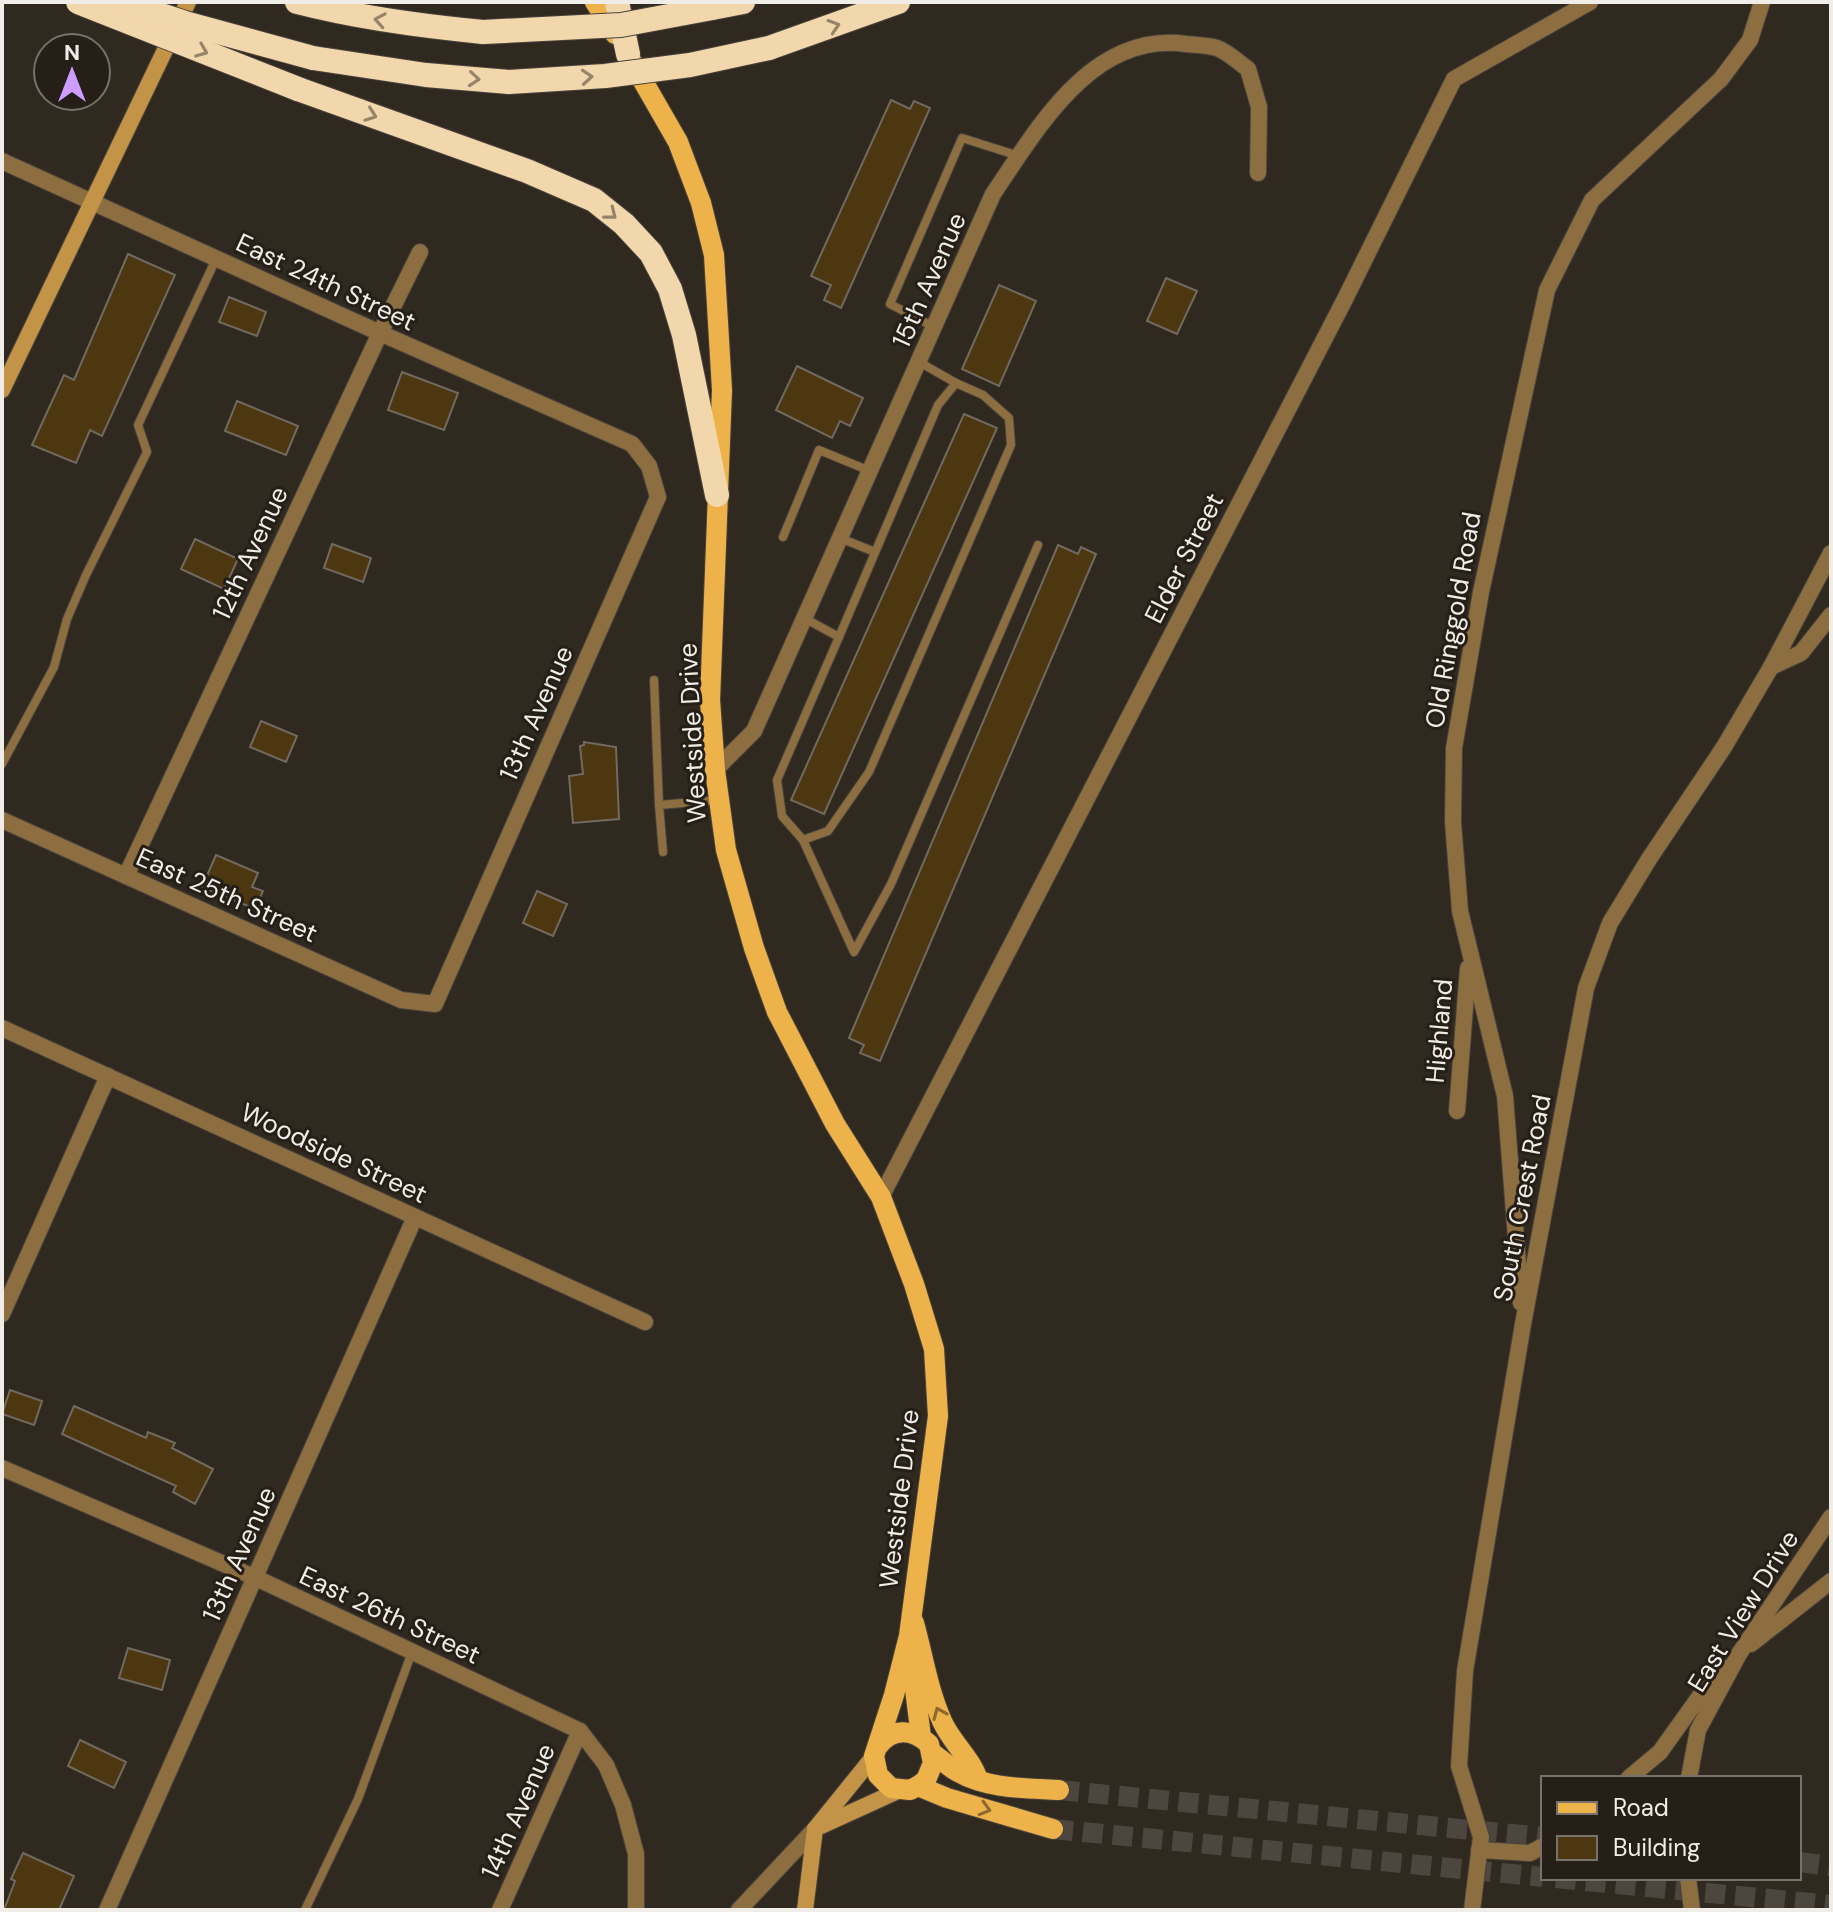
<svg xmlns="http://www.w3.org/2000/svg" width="1833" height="1912" font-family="'DM Sans',sans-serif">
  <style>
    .building { fill: #4d3711; stroke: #716a60; stroke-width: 2 }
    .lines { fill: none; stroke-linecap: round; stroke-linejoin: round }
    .primary-tunnel { stroke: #4c463e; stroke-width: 20; stroke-dasharray: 20 10; stroke-linecap: butt }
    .lane-casing { stroke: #4a443c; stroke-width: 10 }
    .street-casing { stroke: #4a443c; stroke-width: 18 }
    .secondary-casing { stroke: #4a443c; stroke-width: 18 }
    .primary-casing { stroke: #4a443c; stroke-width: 22 }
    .highway-casing { stroke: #4a443c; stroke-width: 26 }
    .lane { stroke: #8c6e41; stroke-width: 8 }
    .street { stroke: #8c6e41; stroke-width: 16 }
    .secondary { stroke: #c39447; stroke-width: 16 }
    .primary { stroke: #eeb24a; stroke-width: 20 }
    .highway { stroke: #f3d7ac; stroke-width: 24 }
    .highway-bridge-casing { stroke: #4a443c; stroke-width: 26; stroke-linecap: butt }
    .highway-bridge { stroke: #f3d7ac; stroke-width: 24 }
    .oneway { stroke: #968469 }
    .oneway2 { stroke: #8a6830 }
    .labels { text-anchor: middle; stroke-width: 6; stroke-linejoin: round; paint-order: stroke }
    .street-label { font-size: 26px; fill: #f0ece7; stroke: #251f17 }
  </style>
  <rect width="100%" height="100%" fill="#2f2920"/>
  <!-- building -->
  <g class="building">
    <path d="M891 100 910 109 914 101 930 108 841 308 824 300 831 285 811 276Z"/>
    <path d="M128 254 175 275 102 436 90 430 76 463 32 445 64 375 74 380Z"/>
    <path d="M1166 278 1197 291 1177 334 1147 321Z"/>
    <path d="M999 285 1036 301 999 386 962 369Z"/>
    <path d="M229 297 266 312 257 336 219 322Z"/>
    <path d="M797 366 863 398 850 426 840 421 832 438 776 410Z"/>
    <path d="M402 372 458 393 444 430 388 410Z"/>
    <path d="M237 401 298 426 286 455 225 431Z"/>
    <path d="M964 414 997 428 824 814 791 800Z"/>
    <path d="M195 539 238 559 224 589 181 569Z"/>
    <path d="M332 544 371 558 363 582 324 568Z"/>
    <path d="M1058 545 1078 554 1081 547 1096 554 880 1061 860 1053 864 1045 849 1038Z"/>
    <path d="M261 721 297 736 286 762 250 747Z"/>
    <path d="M584 742 616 747 619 819 573 823 569 776 583 774 580 746 584 745Z"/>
    <path d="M216 855 258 873 252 887 263 891 255 909 202 887Z"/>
    <path d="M537 891 567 904 553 936 523 923Z"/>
    <path d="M10 1390 42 1401 34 1425 2 1414Z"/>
    <path d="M74 1406 146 1438 148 1432 175 1443 172 1448 213 1469 195 1504 173 1492 176 1486 62 1434Z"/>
    <path d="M128 1648 170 1660 162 1690 119 1678Z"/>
    <path d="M80 1740 126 1762 114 1788 68 1766Z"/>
    <path d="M23 1853 74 1876 59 1910H4L15 1881 11 1879Z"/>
  </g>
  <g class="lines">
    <!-- primary-tunnel -->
    <g class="primary-tunnel">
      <path d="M1059 1790 1543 1837"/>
      <path d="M1053 1829 1543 1877"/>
      <path d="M1799 1862 1831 1866"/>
      <path d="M1556 1878 1831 1905"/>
    </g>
    <!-- lane casing -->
    <g class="lane-casing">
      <g id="lane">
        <path d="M934 327 890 304 962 138 1019 156"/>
        <path d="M783 537 819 450 870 471"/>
        <path d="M840 538 875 552"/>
        <path d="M804 618 839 637 777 780 782 816 803 840 828 831 869 772 1011 445 1009 418 983 395 956 383 919 362"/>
        <path d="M839 637 938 405 956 383"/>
        <path d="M654 680 659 805 663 852"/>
        <path d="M2 764 54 667 67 619 86 575 147 452 138 425 216 259"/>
        <path d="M659 805 718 800"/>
        <path d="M803 840 854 952 891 884 1038 545"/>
        <path d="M305 1910 358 1799 412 1652"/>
      </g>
    </g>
    <!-- street casing -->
    <g class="street-casing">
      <g id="street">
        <path d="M2 161 380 333 632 444 649 466 658 497 435 1004 401 1000 2 820"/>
        <path d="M1771 667 1801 653 1831 615"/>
        <path d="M715 770 754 731 993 194C1038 128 1092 31 1186 44 1196 45 1208 45 1217 48 1228 52 1238 62 1248 69L1259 107 1258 173"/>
        <path d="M126 876 380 333 420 252"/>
        <path d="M2 1028 645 1322"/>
        <path d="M1457 1111 1468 968"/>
        <path d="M881 1197 1345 299 1454 79 1590 2"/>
        <path d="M1521 1303 1505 1096 1460 911 1453 822 1454 748 1481 592 1547 290 1592 200 1721 79 1750 40 1762 2"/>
        <path d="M2 1314 108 1076"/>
        <path d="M2 1468 254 1577 580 1731 606 1765 623 1805 636 1854V1910"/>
        <path d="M1751 1644 1831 1581"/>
        <path d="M1629 1778 1660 1752 1705 1689 1725 1668"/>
        <path d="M1689 1778 1698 1730 1739 1654 1831 1517"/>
        <path d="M1479 1850 1530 1853 1543 1846"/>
        <path d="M1688 1878 1692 1910"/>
        <path d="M107 1910 415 1217"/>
        <path d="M500 1910 580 1731"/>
        <path d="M739 1910 815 1829"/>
        <path d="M1472 1910 1481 1837 1459 1766 1465 1671 1523 1324 1586 988 1610 923 1649 859 1724 747 1771 667 1831 553"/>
      </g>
    </g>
    <!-- secondary casing -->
    <g class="secondary-casing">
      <g id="secondary">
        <path d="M2 390 188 2"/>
        <path d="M821 1826 900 1790"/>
        <path d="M815 1829 874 1756"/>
        <path d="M805 1910 815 1829"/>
      </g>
    </g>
    <!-- primary casing -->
    <g class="primary-casing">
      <g id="primary">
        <path d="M595 2 615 34"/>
        <path d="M632 62 678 142 701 203 714 255 722 390 710 700 715 770 726 850 754 948 777 1012 835 1124 881 1197 914 1284 934 1349 938 1416 909 1636 894 1695 874 1756 878 1775 891 1788 910 1790 918 1786 926 1780 933 1763 929 1744C912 1728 892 1728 878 1746"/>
        <path d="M914 1623C923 1655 928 1690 942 1721 951 1742 972 1759 978 1780"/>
        <path d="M910 1649 921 1737"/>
        <path d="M932 1753C941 1759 949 1767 958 1772 988 1789 1025 1788 1059 1790"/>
        <path d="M918 1786 947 1798 1053 1829"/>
      </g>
    </g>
    <!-- highway casing -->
    <g class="highway-casing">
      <g id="highway">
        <path d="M297 2C359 18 420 26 483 32"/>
        <path d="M617 2 628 54"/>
        <path d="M712 8 743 2"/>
        <path d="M769 48 898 2"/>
        <path d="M313 58 426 75 509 82"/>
        <path d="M298 89 527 171 594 200 624 224 651 253 670 289 684 335 717 495"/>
      </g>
    </g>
    <!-- lane -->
    <use href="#lane" class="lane"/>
    <!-- street -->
    <use href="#street" class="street"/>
    <!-- secondary -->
    <use href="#secondary" class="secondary"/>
    <!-- primary -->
    <use href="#primary" class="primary"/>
    <!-- highway -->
    <use href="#highway" class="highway"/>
    <!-- highway-bridge casing -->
    <g class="highway-bridge-casing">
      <g id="highway-bridge">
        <path d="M78 2 298 89"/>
        <path d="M122 2 185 23 313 58"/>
        <path d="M483 32 621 25 712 8"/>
        <path d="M509 82 605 76 690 65 769 48"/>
      </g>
    </g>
    <!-- highway-bridge -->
    <use href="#highway-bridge" class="highway-bridge"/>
  </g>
  <!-- one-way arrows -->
  <defs><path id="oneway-chevron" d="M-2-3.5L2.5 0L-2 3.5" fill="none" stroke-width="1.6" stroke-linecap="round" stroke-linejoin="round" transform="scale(2)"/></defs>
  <g class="oneway">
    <use href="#oneway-chevron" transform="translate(380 20) rotate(-170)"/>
    <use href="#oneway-chevron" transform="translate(834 26) rotate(-18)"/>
    <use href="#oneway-chevron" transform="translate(202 51) rotate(22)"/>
    <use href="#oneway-chevron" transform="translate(587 77) rotate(-4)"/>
    <use href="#oneway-chevron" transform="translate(474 79) rotate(5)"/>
    <use href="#oneway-chevron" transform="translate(371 115) rotate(20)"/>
    <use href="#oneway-chevron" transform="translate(611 214) rotate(38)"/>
  </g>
  <g class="oneway2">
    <use href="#oneway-chevron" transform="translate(939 1713) rotate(-113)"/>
    <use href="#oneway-chevron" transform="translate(985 1809) rotate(16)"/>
  </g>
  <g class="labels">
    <!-- street labels -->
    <g class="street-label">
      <text transform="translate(929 280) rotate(-66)" y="9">15th Avenue</text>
      <text transform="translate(326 282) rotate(25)" y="9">East 24th Street</text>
      <text transform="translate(250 553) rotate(-65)" y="9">12th Avenue</text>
      <text transform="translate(1184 558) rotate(-63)" y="9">Elder Street</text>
      <text transform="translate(1453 620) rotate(-80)" y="9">Old Ringgold Road</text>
      <text transform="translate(536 713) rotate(-66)" y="9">13th Avenue</text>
      <text transform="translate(692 733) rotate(-93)" y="9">Westside Drive</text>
      <text transform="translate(227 895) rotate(24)" y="9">East 25th Street</text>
      <text transform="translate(1439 1031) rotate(-85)" y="9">Highland</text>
      <text transform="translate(334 1153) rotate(25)" y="9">Woodside Street</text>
      <text transform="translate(1522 1198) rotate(-79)" y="9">South Crest Road</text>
      <text transform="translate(899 1499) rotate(-83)" y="9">Westside Drive</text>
      <text transform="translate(239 1554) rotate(-66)" y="9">13th Avenue</text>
      <text transform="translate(1743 1611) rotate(-58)" y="9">East View Drive</text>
      <text transform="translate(390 1615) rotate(25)" y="9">East 26th Street</text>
      <text transform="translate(518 1811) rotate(-66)" y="9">14th Avenue</text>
    </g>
  </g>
  <!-- border -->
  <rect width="1833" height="1912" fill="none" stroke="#f0ece7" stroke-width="8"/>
  <!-- legend -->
  <rect x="1541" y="1776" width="260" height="104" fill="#251f17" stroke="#76716a" stroke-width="2"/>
  <rect x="1557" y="1802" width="40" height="12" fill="#eeb24a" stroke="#76716a" stroke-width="2"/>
  <text x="1613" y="1816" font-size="24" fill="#f0ece7">Road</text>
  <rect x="1557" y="1836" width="40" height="24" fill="#4d3711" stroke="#76716a" stroke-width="2"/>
  <text x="1613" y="1856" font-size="24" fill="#f0ece7">Building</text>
  <!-- north arrow -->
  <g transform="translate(72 72)"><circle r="38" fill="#251f17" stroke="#76716a" stroke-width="2"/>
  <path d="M0-6L14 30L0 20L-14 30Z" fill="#cf9dff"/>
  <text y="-12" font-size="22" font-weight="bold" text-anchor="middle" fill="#f0ece7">N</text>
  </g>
</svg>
